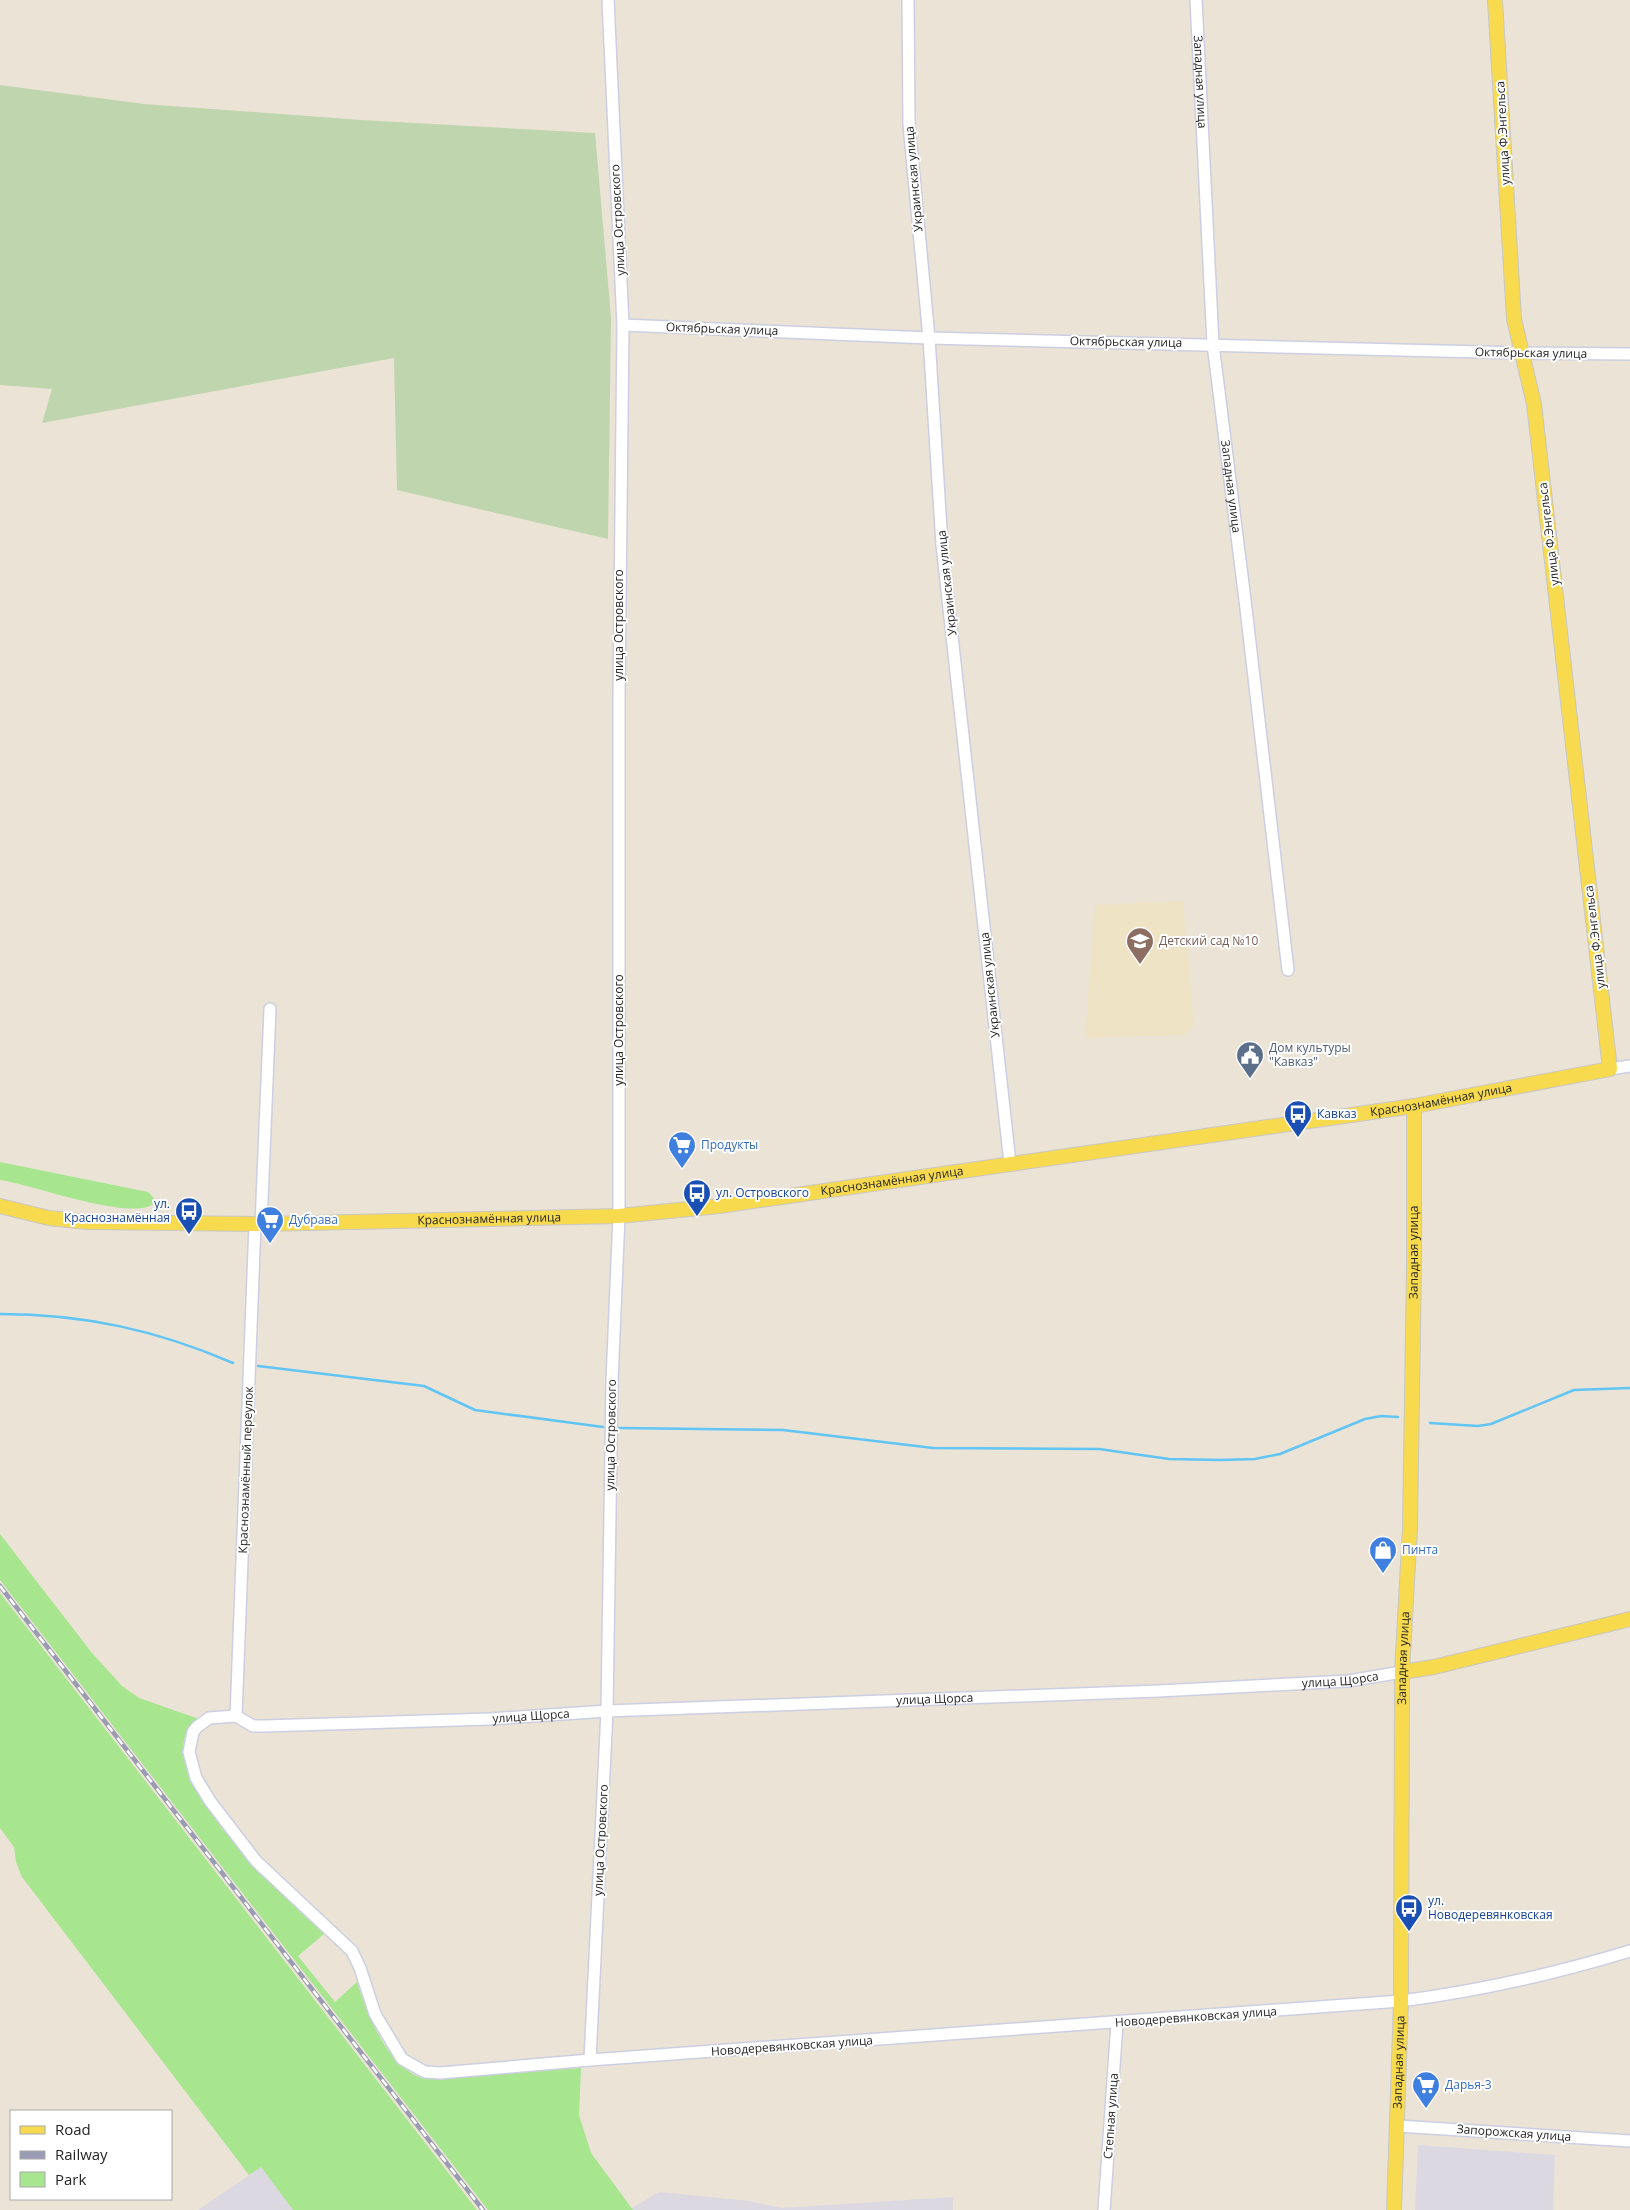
<svg xmlns="http://www.w3.org/2000/svg" width="1630" height="2210" font-family="'Open Sans',sans-serif">
  <style>
    .industrial { fill: #dbd8e2 }
    .education { fill: #eee3c4 }
    .green { fill: #a7e58f }
    .cemetery { fill: #bed5ad }
    .lines { fill: none; stroke-linecap: round; stroke-linejoin: round }
    .stream { stroke: #61c5f5; stroke-width: 2.5 }
    .minor-casing { stroke: #cccfe1; stroke-width: 14 }
    .major-casing { stroke: #c7c7c7; stroke-width: 16 }
    .minor { stroke: #fff; stroke-width: 11 }
    .major { stroke: #f8da4e; stroke-width: 14 }
    .rail-casing { stroke: #999cb2; stroke-width: 4.5 }
    .rail { stroke: #fff; stroke-width: 2.5; stroke-dasharray: 8; stroke-linecap: butt }
    .labels { text-anchor: middle; stroke-width: 4; stroke-linejoin: round; paint-order: stroke }
    .street-label { font-size: 12px; fill: #262626; stroke: #fff }
    .education-label { font-size: 12px; fill: #785e54; stroke: #fff; text-anchor: start }
    .service-label { font-size: 12px; fill: #4e5e75; stroke: #fff; text-anchor: start }
    .transit-label { font-size: 12px; fill: #164399; stroke: #fff; text-anchor: start }
    .shop-label { font-size: 12px; fill: #366cbe; stroke: #fff; text-anchor: start }
  </style>
  <rect width="100%" height="100%" fill="#ebe3d6"/>
  <!-- industrial -->
  <g class="industrial">
    <path d="M1418 2145 1555 2155 1553 2210H1415Z"/>
    <path d="M261 2167 293 2210H198Z"/>
    <path d="M659 2192 749 2201 782 2208 953 2197V2210H633L632 2208Z"/>
  </g>
  <!-- education -->
  <path class="education" d="M1183 901 1194 1025 1186 1035 1085 1038 1095 905Z"/>
  <!-- green -->
  <g class="green">
    <path d="M0 1162 148 1192 154 1198V1203C135 1223 27 1183 0 1180Z"/>
    <path d="M0 1534 92 1653 122 1686 139 1698 199 1719C193 1724 187 1729 185 1737 168 1792 287 1899 324 1934L298 1956 335 2002 357 1982C368 2016 388 2069 425 2079L581 2068 579 2115 591 2153 633 2210H488L0 1580Z"/>
    <path d="M0 1593 477 2210H293L261 2167 249 2175 22 1877 16 1862 14 1847 0 1828Z"/>
  </g>
  <!-- cemetery -->
  <path class="cemetery" d="M0 85 144 104 361 120 595 133 611 318 608 539 397 490 394 358 42 423 52 389 0 385Z"/>
  <g class="lines">
    <!-- stream -->
    <g class="stream">
      <path d="M0 1314C83 1314 157 1330 233 1363"/>
      <path d="M258 1366 424 1386 475 1410 603 1427"/>
      <path d="M1430 1423 1478 1426 1491 1424 1574 1390 1630 1388"/>
      <path d="M619 1428 783 1430 933 1448 1099 1449 1169 1459 1220 1460 1255 1459 1280 1454 1365 1419 1381 1416 1398 1417"/>
    </g>
    <!-- minor casing -->
    <g class="minor-casing">
      <g id="minor">
        <path d="M908 0 909 124 929 338 942 545 1010 1163"/>
        <path id="s1" d="M1196 0 1213 344 1245 600 1288 970"/>
        <path d="M623 325 929 338 1521 353 1630 354"/>
        <path d="M1610 1069 1630 1066"/>
        <path d="M261 1224 270 1009"/>
        <path d="M236 1716 209 1718 197 1727 193 1732 189 1752 196 1778 210 1801 256 1861 352 1951 360 1968 375 2014 402 2059 425 2072 440 2073 590 2060 1401 2001C1479 1991 1554 1974 1630 1951"/>
        <path id="s2" d="M236 1716 253 1726H264L490 1719 607 1711 1159 1691 1348 1681 1402 1672"/>
        <path d="M236 1716 255 1224"/>
        <path d="M590 2060 607 1711 612 1381 619 1216V697L623 325 608 0"/>
        <path d="M1398 2126 1630 2141"/>
        <path d="M1104 2210 1117 2023"/>
      </g>
    </g>
    <!-- major casing -->
    <g class="major-casing">
      <g id="major">
        <path id="s3" d="M0 1206 49 1218 87 1222 261 1224 619 1216 719 1206 1414 1106 1610 1069 1534 404 1514 319 1495 0"/>
        <path d="M1402 1672 1434 1667 1630 1619"/>
        <path id="s4" d="M1394 2210 1401 2001 1402 1672 1410 1528 1414 1265V1106"/>
      </g>
    </g>
    <!-- minor -->
    <use href="#minor" class="minor"/>
    <!-- major -->
    <use href="#major" class="major"/>
    <!-- rail casing -->
    <g class="rail-casing">
      <path id="rail" d="M0 1586 483 2210"/>
    </g>
    <!-- rail -->
    <use href="#rail" class="rail"/>
  </g>
  <!-- icons -->
  <defs>
    <g id="school-pin" transform="scale(1.4375)"><path d="M0 17L-7.5 6A9.5 9.5 0 1 1 7.5 6Z" fill="#8d6e63" stroke="#fff"/><path d="M0-5L7-2L0 1L-7-2ZM-4 1L0 2.5L4 1V4Q0 6-4 4Z" fill="#fff"/></g>
    <g id="civic-pin" transform="scale(1.4375)"><path d="M0 17L-7.5 6A9.5 9.5 0 1 1 7.5 6Z" fill="#5c6f8a" stroke="#fff"/><path d="M-.6-6.5H3V-4.5H.6V-3L4-1V1h2V6H-6V1h2V-1L-.6-3ZM-1.2 2.5V6h2.4V2.5Z" fill="#fff"/></g>
    <g id="bus-pin" transform="scale(1.4375)"><path d="M0 17L-7.5 6A9.5 9.5 0 1 1 7.5 6Z" fill="#1a4fb4" stroke="#fff"/><path d="M-5-6H5V4H4V6H2V4H-2V6H-4V4H-5ZM-3.5-4V0h7V-4ZM-3.5 1.2v1.5H-2V1.2ZM2 1.2v1.5H3.5V1.2Z" fill="#fff"/></g>
    <g id="supermarket-pin" transform="scale(1.4375)"><path d="M0 17L-7.5 6A9.5 9.5 0 1 1 7.5 6Z" fill="#3f7fe0" stroke="#fff"/><path d="M-6-5.5h2.5l.6 2H6L4.5 2H-2.5L-4.4-4H-6ZM-1.5 3.2a1.3 1.3 0 1 0 .1 0ZM3 3.2a1.3 1.3 0 1 0 .1 0Z" fill="#fff"/></g>
    <g id="shop-pin" transform="scale(1.4375)"><path d="M0 17L-7.5 6A9.5 9.5 0 1 1 7.5 6Z" fill="#3f7fe0" stroke="#fff"/><path d="M-5-2.5h2.3a2.7 3.5 0 0 1 5.4 0H5L5.5 6h-11ZM-1.5-2.5h3a1.5 2.3 0 0 0-3 0Z" fill="#fff"/></g>
  </defs>
  <g fill-rule="evenodd">
    <use href="#school-pin" x="1140" y="941"/>
    <use href="#civic-pin" x="1250" y="1055"/>
    <use href="#bus-pin" x="1298" y="1114"/>
    <use href="#supermarket-pin" x="682" y="1145"/>
    <use href="#bus-pin" x="697" y="1193"/>
    <use href="#bus-pin" x="189" y="1211"/>
    <use href="#supermarket-pin" x="270" y="1220"/>
    <use href="#shop-pin" x="1383" y="1550"/>
    <use href="#bus-pin" x="1409" y="1908"/>
    <use href="#supermarket-pin" x="1426" y="2085"/>
  </g>
  <g class="labels">
    <!-- street labels -->
    <g class="street-label">
      <text dy="4" stroke="none"><textPath href="#s1" startOffset="82">Западная улица</textPath></text>
      <text transform="translate(1503 133) rotate(-93)" y="4">улица Ф.Энгельса</text>
      <text transform="translate(914 179) rotate(-95)" y="4">Украинская улица</text>
      <text transform="translate(618 220) rotate(-93)" y="4">улица Островского</text>
      <text transform="translate(722 329) rotate(2)" y="4">Октябрьская улица</text>
      <text transform="translate(1126 342) rotate(1)" y="4">Октябрьская улица</text>
      <text transform="translate(1531 353) rotate(1)" y="4">Октябрьская улица</text>
      <text dy="4" stroke="none"><textPath href="#s1" startOffset="488">Западная улица</textPath></text>
      <text transform="translate(1549 534) rotate(-97)" y="4">улица Ф.Энгельса</text>
      <text transform="translate(947 583) rotate(-96)" y="4">Украинская улица</text>
      <text transform="translate(619 625) rotate(-90)" y="4">улица Островского</text>
      <text transform="translate(1595 937) rotate(-97)" y="4">улица Ф.Энгельса</text>
      <text transform="translate(990 985) rotate(-96)" y="4">Украинская улица</text>
      <text transform="translate(619 1030) rotate(-90)" y="4">улица Островского</text>
      <text dy="4" stroke="none"><textPath href="#s3" startOffset="1451">Краснознамённая улица</textPath></text>
      <text dy="4" stroke="none"><textPath href="#s3" startOffset="896">Краснознамённая улица</textPath></text>
      <text dy="4" stroke="none"><textPath href="#s3" startOffset="491">Краснознамённая улица</textPath></text>
      <text dy="4" stroke="none"><textPath href="#s4" startOffset="958">Западная улица</textPath></text>
      <text transform="translate(611 1435) rotate(-89)" y="4">улица Островского</text>
      <text transform="translate(246 1470) rotate(-88)" y="4">Краснознамённый переулок</text>
      <text dy="4" stroke="none"><textPath href="#s4" startOffset="552">Западная улица</textPath></text>
      <text dy="4" stroke="none"><textPath href="#s2" startOffset="1108">улица Щорса</textPath></text>
      <text dy="4" stroke="none"><textPath href="#s2" startOffset="702">улица Щорса</textPath></text>
      <text dy="4" stroke="none"><textPath href="#s2" startOffset="298">улица Щорса</textPath></text>
      <text transform="translate(601 1840) rotate(-87)" y="4">улица Островского</text>
      <text transform="translate(1196 2017) rotate(-4)" y="4">Новодеревянковская улица</text>
      <text transform="translate(792 2046) rotate(-4)" y="4">Новодеревянковская улица</text>
      <text dy="4" stroke="none"><textPath href="#s4" startOffset="148">Западная улица</textPath></text>
      <text transform="translate(1111 2116) rotate(-86)" y="4">Степная улица</text>
      <text transform="translate(1514 2133) rotate(4)" y="4">Запорожская улица</text>
    </g>
    <!-- education labels -->
    <g class="education-label">
      <text x="1159" y="945">Детский сад №10</text>
    </g>
    <!-- service labels -->
    <g class="service-label">
      <text x="1269" y="1052">Дом культуры<tspan x="1269" dy="14">"Кавказ"</tspan></text>
    </g>
    <!-- transit labels -->
    <g class="transit-label">
      <text x="1317" y="1118">Кавказ</text>
      <text x="716" y="1197">ул. Островского</text>
      <text x="170" y="1208" text-anchor="end">ул.<tspan x="170" dy="14">Краснознамённая</tspan></text>
      <text x="1428" y="1905">ул.<tspan x="1428" dy="14">Новодеревянковская</tspan></text>
    </g>
    <!-- shop labels -->
    <g class="shop-label">
      <text x="701" y="1149">Продукты</text>
      <text x="289" y="1224">Дубрава</text>
      <text x="1402" y="1554">Пинта</text>
      <text x="1445" y="2089">Дарья-3</text>
    </g>
  </g>
  <!-- legend -->
  <rect x="10" y="2110" width="162" height="90" fill="#ffffff" stroke="#a8a8a8"/>
  <rect x="20" y="2126" width="25" height="8" fill="#f8da4e" stroke="#a8a8a8"/>
  <text x="55" y="2135" font-size="15" fill="#262626">Road</text>
  <rect x="20" y="2151" width="25" height="8" fill="#999cb2" stroke="#a8a8a8"/>
  <text x="55" y="2160" font-size="15" fill="#262626">Railway</text>
  <rect x="20" y="2172" width="25" height="15" fill="#a7e58f" stroke="#a8a8a8"/>
  <text x="55" y="2185" font-size="15" fill="#262626">Park</text>
</svg>
